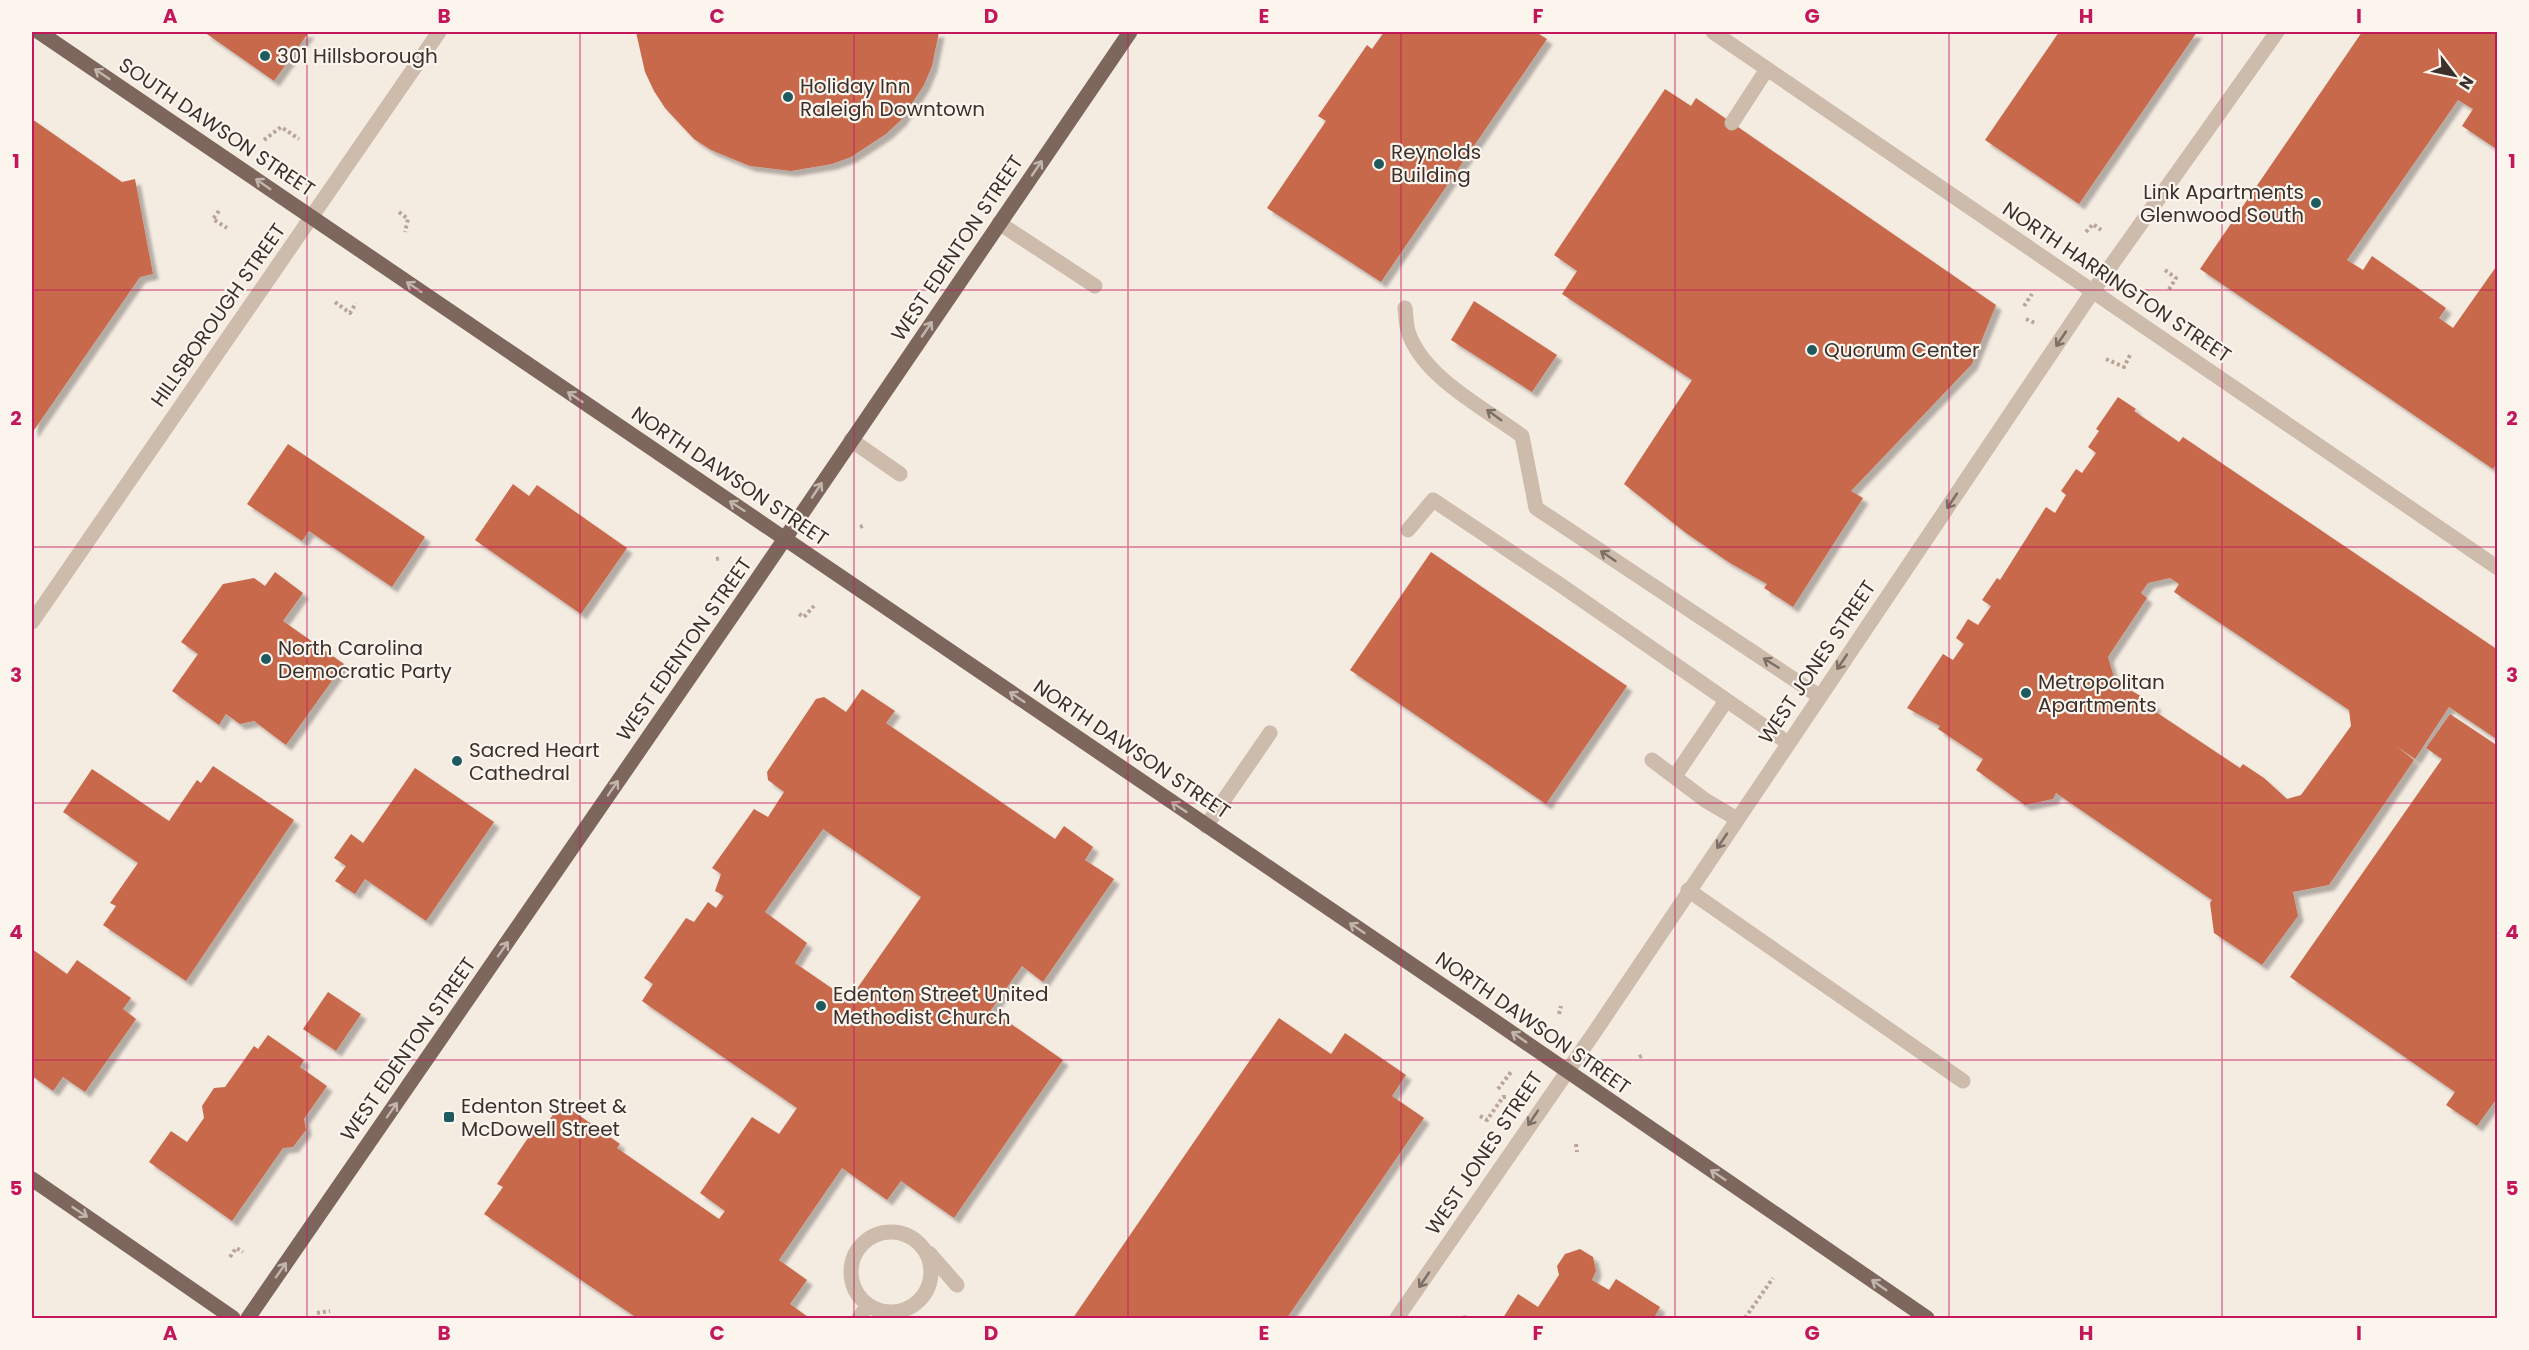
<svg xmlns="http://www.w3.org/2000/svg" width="2529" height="1350" font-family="Poppins,sans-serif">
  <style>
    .building { fill: #c8694b; fill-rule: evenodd; filter: url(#shadow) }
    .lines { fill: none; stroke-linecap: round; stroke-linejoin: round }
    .path { stroke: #b9a596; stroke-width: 4; stroke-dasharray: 3 3; stroke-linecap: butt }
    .minor { stroke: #cdbbac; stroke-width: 15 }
    .major { stroke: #7d675c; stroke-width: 15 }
    .oneway { stroke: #c2b5ac }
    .oneway2 { stroke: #7d6f65 }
    .grid { fill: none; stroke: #c2185b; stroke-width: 1.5; stroke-opacity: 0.55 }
    .poi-dot { fill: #1f5a5e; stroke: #fbf5ee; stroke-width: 2 }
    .labels { text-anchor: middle; stroke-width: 4.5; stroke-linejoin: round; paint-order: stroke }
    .poi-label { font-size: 20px; fill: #3b302b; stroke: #fbf5ee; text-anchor: start }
    .street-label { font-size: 20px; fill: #3b302b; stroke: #fbf5ee }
    .neatline { fill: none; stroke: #c2185b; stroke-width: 2 }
    .grid-label { font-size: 20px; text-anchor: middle; font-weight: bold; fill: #c2185b }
  </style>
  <defs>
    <filter id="shadow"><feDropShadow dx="5.5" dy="5.5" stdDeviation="1.5" flood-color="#0004"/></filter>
  </defs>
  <rect width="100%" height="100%" fill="#f4ebe1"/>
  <!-- building -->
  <g class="building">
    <path d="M204 32H309L274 81Z"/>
    <path d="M636 32H939L932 66 924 85 901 120 886 134 851 157 832 164 791 171 750 166 711 150 694 139 665 108 654 91 645 72Z"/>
    <path d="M1384 32H1536L1547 39 1381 282 1267 208 1326 121 1318 116 1367 45 1372 49Z"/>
    <path d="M2059 32H2197L2079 204 1985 140Z"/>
    <path d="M2362 32H2498V150L2462 126 2473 109 2458 100 2347 260 2363 270 2372 256 2446 308 2439 318 2453 328 2498 264V462L2493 469 2200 269Z"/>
    <path d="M1665 89 1691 106 1696 98 1996 305 1972 364 1851 491 1863 498 1793 607 1764 588 1767 584 1730 563 1686 533 1624 484 1692 380 1562 294 1577 271 1554 255Z"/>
    <path d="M32 119 122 182 135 179 153 274 140 277 32 433Z"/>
    <path d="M1474 301 1557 355 1532 392 1451 340Z"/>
    <path d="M2118 397 2136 409 2134 411 2179 442 2183 437 2498 650V740L2449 707 2415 759 2396 746 2414 760 2329 885 2293 892 2298 916 2262 965 2214 933 2210 903 2212 900 2056 793 2053 799 2025 805 1976 770 1983 759 1938 729 1940 726 1907 708 1943 654 1953 660 1964 644 1956 638 1968 619 1978 625 1991 606 1982 600 1997 578 2000 580 2046 507 2055 513 2066 495 2061 491 2076 469 2082 473 2096 453 2088 447 2099 431 2096 429ZM2170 578 2179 584 2174 592 2349 710 2351 726 2301 795 2287 799 2264 778 2243 764 2240 768 2153 710 2156 705 2115 681 2108 657 2147 598 2141 593 2148 583Z"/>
    <path d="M288 444 425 537 392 587 309 531 302 541 247 504Z"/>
    <path d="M513 484 529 496 537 485 627 548 581 614 475 540Z"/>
    <path d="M1431 552 1627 686 1546 804 1350 670Z"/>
    <path d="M275 572 303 593 283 621 344 664 286 745 254 721 240 724 226 714 219 725 172 691 198 654 181 642 223 584 254 578 265 586Z"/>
    <path d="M862 689 895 711 886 723 1055 839 1064 826 1093 847 1085 860 1114 879 1043 982 1022 966 991 1010 1063 1060 954 1218 901 1181 887 1200 842 1168 779 1260 807 1280 790 1304 808 1317 806 1318H637L484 1214 503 1187 497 1184 534 1129 540 1133 557 1109 566 1115 570 1109 620 1144 617 1148 719 1219 725 1211 700 1193 752 1117 779 1134 797 1108 642 1001 653 984 644 978 686 918 694 922 708 902 716 908 724 896 715 891 721 874 712 868 754 809 768 817 784 792 768 780 767 772 816 699 824 697 846 712ZM823 829 921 897 849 1000 795 963 807 943 765 912Z"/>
    <path d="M2450 714 2498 746V1097L2477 1126 2446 1105 2455 1092 2290 977 2442 759 2426 748Z"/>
    <path d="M213 766 294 820 186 981 103 925 116 906 110 903 138 863 63 812 92 769 169 821 197 780 201 783Z"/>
    <path d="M415 768 494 822 426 921 365 879 355 894 335 881 346 866 334 858 351 834 363 843Z"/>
    <path d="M32 949 67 974 77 960 131 998 123 1009 136 1019 85 1092 63 1077 53 1091 32 1076Z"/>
    <path d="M328 992 361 1014 336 1051 303 1029Z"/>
    <path d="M1279 1018 1331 1054 1345 1033 1406 1075 1392 1096 1424 1118 1287 1318H1073Z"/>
    <path d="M268 1035 304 1060 300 1067 327 1086 304 1119 306 1130 293 1147 283 1148 232 1221 149 1162 171 1131 187 1142 204 1118 202 1106 214 1088 225 1087 254 1046 258 1049Z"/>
    <path d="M1580 1249 1593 1257 1596 1271 1592 1280 1609 1290 1616 1279 1660 1307 1655 1316 1659 1318H1503L1518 1294 1538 1307 1559 1275 1557 1266 1565 1254Z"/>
  </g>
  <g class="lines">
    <!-- path -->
    <g class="path">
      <path d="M264 140 281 127 299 139"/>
      <path d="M219 211 213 219 227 228"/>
      <path d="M399 212 408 219 405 232"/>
      <path d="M2086 232 2093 224 2101 230"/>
      <path d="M2165 270 2176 278 2168 291"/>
      <path d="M335 302 350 313 356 303"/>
      <path d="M2024 306 2032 294"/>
      <path d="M2026 319 2037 324"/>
      <path d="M2106 359 2124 367 2130 355"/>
      <path d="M860 527 865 525"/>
      <path d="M716 559 722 558"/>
      <path d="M799 614 804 617 814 606"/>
      <path d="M1559 1014 1561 1006"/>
      <path d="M1639 1057 1644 1055"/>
      <path d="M1498 1089 1511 1072"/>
      <path d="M1480 1116 1487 1120 1503 1097H1506"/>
      <path d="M1576 1144 1577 1152"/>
      <path d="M230 1257 236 1248 243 1252"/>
      <path d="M317 1313 330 1311"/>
      <path d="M1463 1317 1466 1318"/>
      <path d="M1745 1318 1773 1278"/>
    </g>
    <!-- minor -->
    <g class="minor">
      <path d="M1713 32 2498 568"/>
      <path d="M1732 123 1767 69"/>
      <path d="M999 223 1095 286"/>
      <path d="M1405 308C1406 315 1406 324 1408 331 1422 377 1486 409 1522 436L1536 508 1819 696"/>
      <path d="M851 440 900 474"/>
      <path d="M1408 530 1433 500 1562 586 1788 743"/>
      <path d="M32 622 439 32"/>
      <path d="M1652 760 1705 800 1737 819"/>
      <path d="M1675 776 1726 701"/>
      <path d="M1206 826 1270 733"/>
      <path d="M1688 890 1963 1081"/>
      <circle cx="891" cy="1272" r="40"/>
      <path d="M929 1253 957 1285"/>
      <path d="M859 1318 868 1305"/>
      <path d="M1397 1318 1596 1030 2093 291 2277 32"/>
    </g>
    <!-- major -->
    <g class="major">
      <path d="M39 32 1477 1009 1927 1318"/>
      <path d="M32 1179 233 1318"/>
      <path d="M248 1318 754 584 1130 32"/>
    </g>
  </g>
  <!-- one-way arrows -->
  <defs><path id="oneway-shaft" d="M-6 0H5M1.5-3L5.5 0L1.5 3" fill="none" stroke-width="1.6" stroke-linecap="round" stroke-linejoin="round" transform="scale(1.5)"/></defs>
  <g class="oneway">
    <use href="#oneway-shaft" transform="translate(102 74) rotate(-146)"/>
    <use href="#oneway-shaft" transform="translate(1037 168) rotate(-56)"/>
    <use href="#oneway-shaft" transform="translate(263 184) rotate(-145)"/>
    <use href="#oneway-shaft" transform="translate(414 287) rotate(-146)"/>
    <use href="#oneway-shaft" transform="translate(927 329) rotate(-56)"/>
    <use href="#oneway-shaft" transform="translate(575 397) rotate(-146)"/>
    <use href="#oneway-shaft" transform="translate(817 490) rotate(-56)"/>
    <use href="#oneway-shaft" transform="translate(737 506) rotate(-147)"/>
    <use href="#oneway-shaft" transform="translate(1017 697) rotate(-146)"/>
    <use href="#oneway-shaft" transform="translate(613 788) rotate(-55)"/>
    <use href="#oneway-shaft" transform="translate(1179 807) rotate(-146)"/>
    <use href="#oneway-shaft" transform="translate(1357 928) rotate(-146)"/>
    <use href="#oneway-shaft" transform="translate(503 949) rotate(-55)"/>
    <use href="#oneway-shaft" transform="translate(1519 1037) rotate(-145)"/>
    <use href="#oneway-shaft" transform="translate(392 1110) rotate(-55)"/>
    <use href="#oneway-shaft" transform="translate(1718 1175) rotate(-146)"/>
    <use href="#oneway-shaft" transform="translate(80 1212) rotate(34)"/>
    <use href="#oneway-shaft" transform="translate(281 1270) rotate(-55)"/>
    <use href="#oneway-shaft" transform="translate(1879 1285) rotate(-145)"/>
  </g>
  <g class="oneway2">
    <use href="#oneway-shaft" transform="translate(2061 339) rotate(124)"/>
    <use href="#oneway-shaft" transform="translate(1494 415) rotate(-144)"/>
    <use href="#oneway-shaft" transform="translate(1952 501) rotate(124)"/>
    <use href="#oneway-shaft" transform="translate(1608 556) rotate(-146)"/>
    <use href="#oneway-shaft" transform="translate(1842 662) rotate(124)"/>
    <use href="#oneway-shaft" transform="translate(1771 663) rotate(-148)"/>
    <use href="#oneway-shaft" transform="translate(1722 841) rotate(124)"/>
    <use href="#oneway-shaft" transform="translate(1533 1118) rotate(124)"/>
    <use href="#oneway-shaft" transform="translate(1424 1280) rotate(124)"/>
  </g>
  <!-- grid -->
  <path class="grid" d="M307 32V1318M580 32V1318M854 32V1318M1128 32V1318M1401 32V1318M1675 32V1318M1949 32V1318M2222 32V1318M32 290H2498M32 547H2498M32 803H2498M32 1060H2498"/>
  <!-- markers -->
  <g class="poi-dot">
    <circle cx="265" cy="56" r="6"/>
    <circle cx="788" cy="97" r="6"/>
    <circle cx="1379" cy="164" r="6"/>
    <circle cx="2316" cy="203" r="6"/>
    <circle cx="1812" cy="350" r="6"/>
    <circle cx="266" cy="659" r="6"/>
    <circle cx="2026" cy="693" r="6"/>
    <circle cx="457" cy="761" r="6"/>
    <circle cx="821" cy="1006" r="6"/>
    <rect x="443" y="1111" width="12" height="12" rx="3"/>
  </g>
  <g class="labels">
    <!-- poi labels -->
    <g class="poi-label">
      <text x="277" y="63">301 Hillsborough</text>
      <text x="800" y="93">Holiday Inn<tspan x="800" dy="23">Raleigh Downtown</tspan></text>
      <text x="1391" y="159">Reynolds<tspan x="1391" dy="23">Building</tspan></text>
      <text x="2304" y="199" text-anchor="end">Link Apartments<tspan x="2304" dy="23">Glenwood South</tspan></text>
      <text x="1824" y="357">Quorum Center</text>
      <text x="278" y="655">North Carolina<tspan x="278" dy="23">Democratic Party</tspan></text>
      <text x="2038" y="689">Metropolitan<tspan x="2038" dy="23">Apartments</tspan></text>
      <text x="469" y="757">Sacred Heart<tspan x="469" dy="23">Cathedral</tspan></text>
      <text x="833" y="1001">Edenton Street United<tspan x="833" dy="23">Methodist Church</tspan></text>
      <text x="461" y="1113">Edenton Street &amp;<tspan x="461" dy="23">McDowell Street</tspan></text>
    </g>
    <!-- street labels -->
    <g class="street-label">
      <text transform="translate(217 127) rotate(34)" y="7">SOUTH DAWSON STREET</text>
      <text transform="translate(957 248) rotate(-56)" y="7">WEST EDENTON STREET</text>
      <text transform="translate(2117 282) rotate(34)" y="7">NORTH HARRINGTON STREET</text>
      <text transform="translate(218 315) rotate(-55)" y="7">HILLSBOROUGH STREET</text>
      <text transform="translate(730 476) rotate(34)" y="7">NORTH DAWSON STREET</text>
      <text transform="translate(684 649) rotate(-55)" y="7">WEST EDENTON STREET</text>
      <text transform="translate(1817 662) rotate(-56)" y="7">WEST JONES STREET</text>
      <text transform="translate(1132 749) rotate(34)" y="7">NORTH DAWSON STREET</text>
      <text transform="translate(1533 1023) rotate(35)" y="7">NORTH DAWSON STREET</text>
      <text transform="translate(408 1049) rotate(-55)" y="7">WEST EDENTON STREET</text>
      <text transform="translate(1484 1153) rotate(-56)" y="7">WEST JONES STREET</text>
    </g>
  </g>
  <!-- border -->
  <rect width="2529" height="1350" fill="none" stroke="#fbf5ee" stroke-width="66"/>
  <!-- north arrow -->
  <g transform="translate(2454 75) rotate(122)" stroke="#fbf5ee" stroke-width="4.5" paint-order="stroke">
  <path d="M0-4.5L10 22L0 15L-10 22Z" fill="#3b302b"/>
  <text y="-9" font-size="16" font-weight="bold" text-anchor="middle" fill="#3b302b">N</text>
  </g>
  <rect x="33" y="33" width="2463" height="1284" class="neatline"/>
  <g class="grid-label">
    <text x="170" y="23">A</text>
    <text x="444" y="23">B</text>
    <text x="717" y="23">C</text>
    <text x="991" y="23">D</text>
    <text x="1264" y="23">E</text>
    <text x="1538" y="23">F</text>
    <text x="1812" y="23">G</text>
    <text x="2086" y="23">H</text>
    <text x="2359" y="23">I</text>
    <text x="16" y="168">1</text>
    <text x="2512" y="168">1</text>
    <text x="16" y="425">2</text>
    <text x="2512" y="425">2</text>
    <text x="16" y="682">3</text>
    <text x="2512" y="682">3</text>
    <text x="16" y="939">4</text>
    <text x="2512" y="939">4</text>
    <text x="16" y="1195">5</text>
    <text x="2512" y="1195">5</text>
    <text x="170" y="1340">A</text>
    <text x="444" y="1340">B</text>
    <text x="717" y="1340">C</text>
    <text x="991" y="1340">D</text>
    <text x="1264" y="1340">E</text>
    <text x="1538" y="1340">F</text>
    <text x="1812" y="1340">G</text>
    <text x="2086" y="1340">H</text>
    <text x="2359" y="1340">I</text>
  </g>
</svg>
